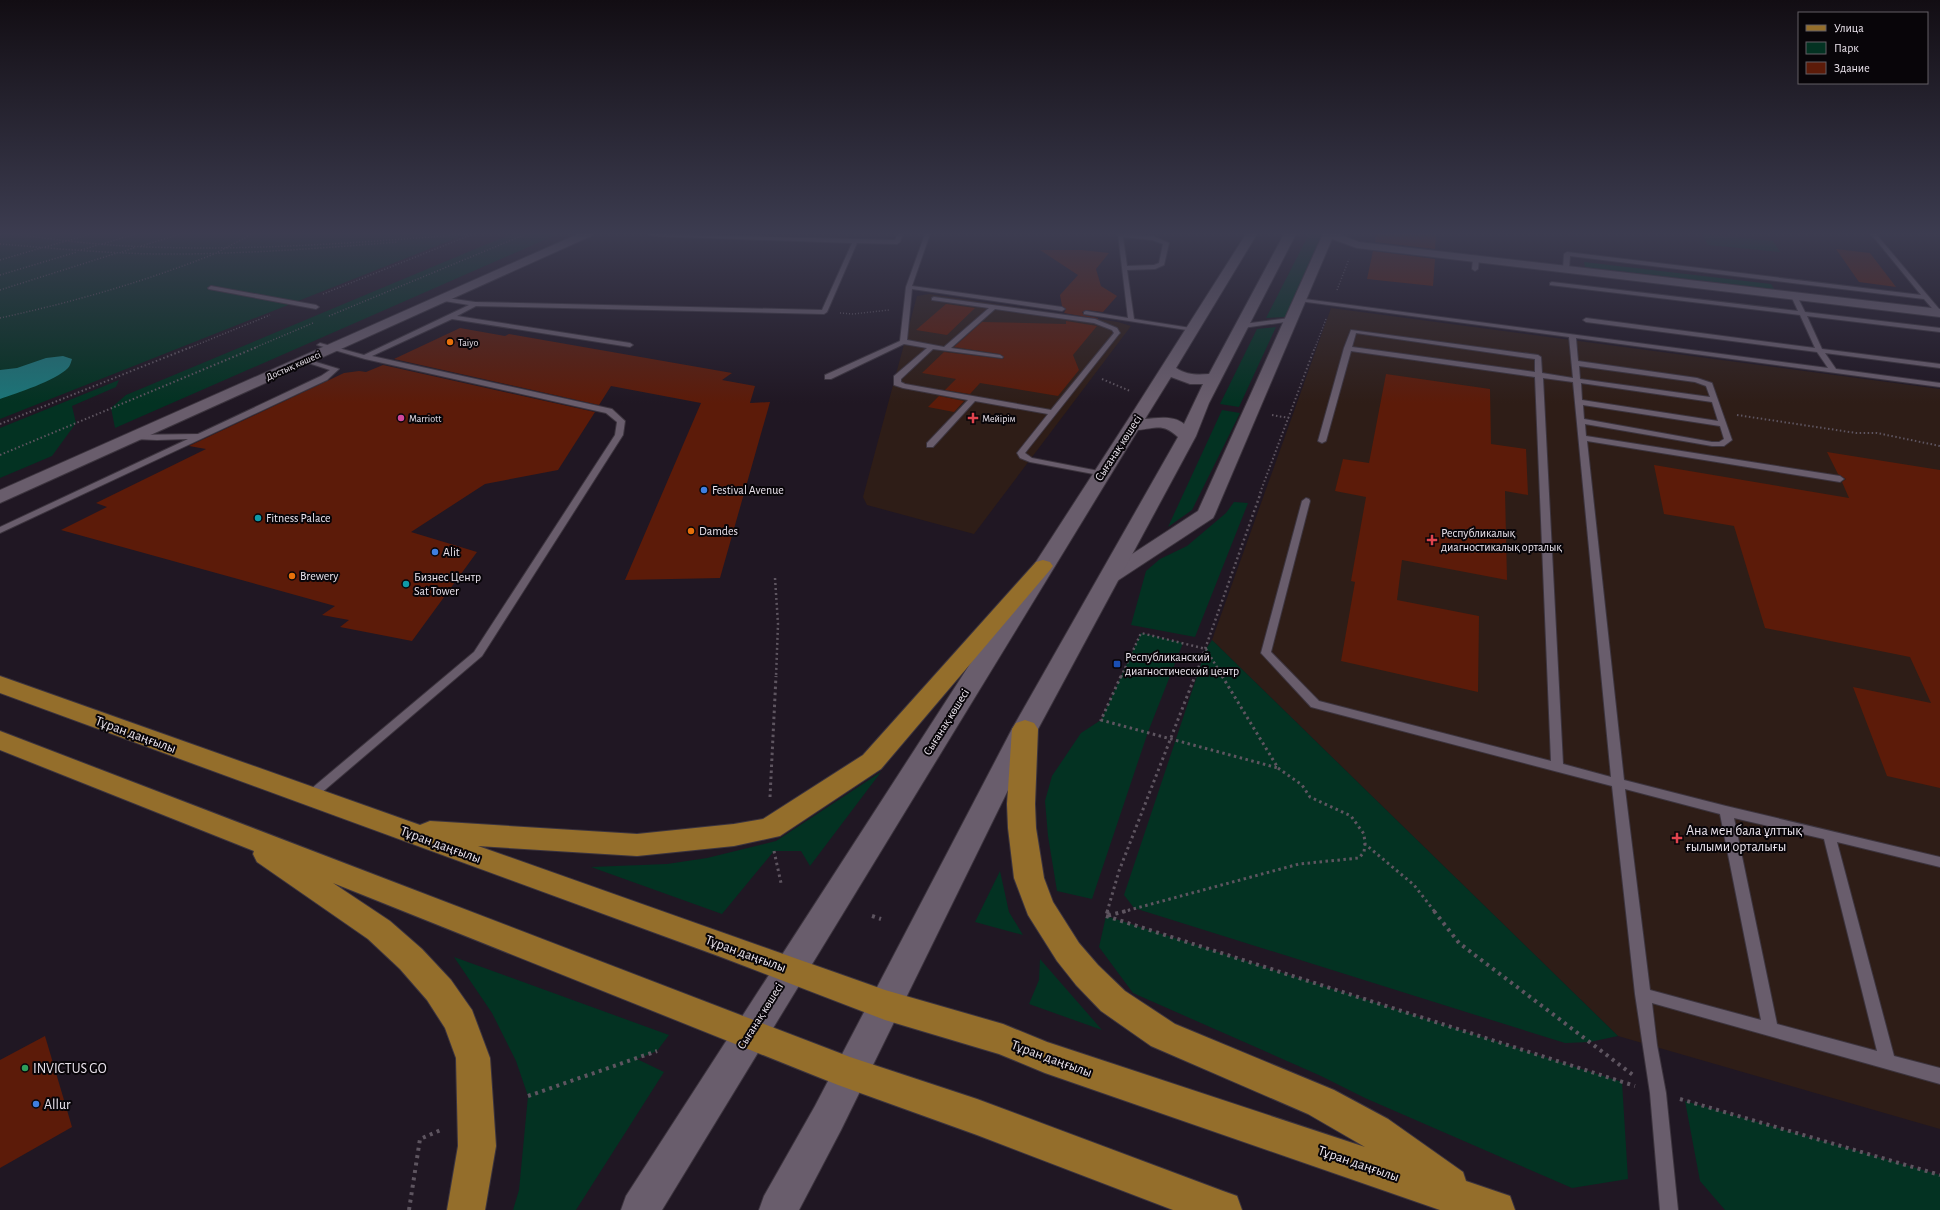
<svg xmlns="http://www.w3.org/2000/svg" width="1940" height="1210" font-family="'Alegreya Sans',sans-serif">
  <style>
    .medical { fill: #2e1d17 }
    .green { fill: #033222 }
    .water { fill: #1c7578 }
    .building { fill: #5c1b09 }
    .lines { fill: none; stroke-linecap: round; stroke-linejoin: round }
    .lane-casing { stroke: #3c343e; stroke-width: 2 }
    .street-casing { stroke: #3c343e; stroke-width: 2 }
    .secondary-casing { stroke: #3c343e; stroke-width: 2 }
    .primary-casing { stroke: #3c343e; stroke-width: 2 }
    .path-far4 { stroke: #5e5560; stroke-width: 1.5; stroke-dasharray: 1 2; stroke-linecap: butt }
    .path-far3 { stroke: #5e5560; stroke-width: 2; stroke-dasharray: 1.5 2.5; stroke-linecap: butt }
    .path-far2 { stroke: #5e5560; stroke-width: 2.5; stroke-dasharray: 2 3; stroke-linecap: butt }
    .path-far1 { stroke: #5e5560; stroke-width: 3; stroke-dasharray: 2.5 3.5; stroke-linecap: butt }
    .path { stroke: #5e5560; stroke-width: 4; stroke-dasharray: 3 4.5; stroke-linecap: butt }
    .lane { fill: #695d6c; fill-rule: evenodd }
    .street { fill: #695d6c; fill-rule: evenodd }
    .secondary { fill: #695d6c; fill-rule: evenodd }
    .primary { fill: #946e2b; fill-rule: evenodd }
    .food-dot { fill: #e8710a; stroke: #080509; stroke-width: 1.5 }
    .hotel-dot { fill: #d1479c; stroke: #080509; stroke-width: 1.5 }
    .health-dot { fill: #e0444e; stroke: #080509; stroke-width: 1.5 }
    .shop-dot { fill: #3f7fe0; stroke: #080509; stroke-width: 1.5 }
    .culture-dot { fill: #0f9aa8; stroke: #080509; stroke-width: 1.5 }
    .transit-dot { fill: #1a4fb4; stroke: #080509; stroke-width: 1.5 }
    .leisure-dot { fill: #2e9e5b; stroke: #080509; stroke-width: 1.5 }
    .labels { text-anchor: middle; stroke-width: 4; stroke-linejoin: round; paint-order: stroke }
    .far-poi-label { font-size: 10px; fill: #ebe4ed; stroke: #080509; text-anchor: start }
    .far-street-label { font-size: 10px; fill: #ebe4ed; stroke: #080509 }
    .street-label { font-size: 12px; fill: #ebe4ed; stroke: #080509 }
    .poi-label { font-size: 12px; fill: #ebe4ed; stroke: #080509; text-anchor: start }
    .near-street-label { font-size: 14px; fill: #ebe4ed; stroke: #080509 }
    .near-poi-label { font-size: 14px; fill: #ebe4ed; stroke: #080509; text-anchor: start }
  </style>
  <rect width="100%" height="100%" fill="#201723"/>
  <!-- medical -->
  <g class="medical">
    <path d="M929 294 1118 322 1131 326 974 534 867 505 863 497 917 296Z"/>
    <path d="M1331 308 1940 389V1129L1618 1036 1212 640Z"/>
  </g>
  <!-- green -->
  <g class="green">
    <path d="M0 234H467L0 419Z"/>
    <path d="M511 234H558L115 428 111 408 126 395Z"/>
    <path d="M1309 234H1322L1285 317 1266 318Z"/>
    <path d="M1702 234 1773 241 1780 252 1708 245Z"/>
    <path d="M1584 262 1771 284 1774 289 1585 267Z"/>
    <path d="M1276 327 1239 407 1220 404 1257 329Z"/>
    <path d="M119 380 116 387 72 406 76 423 52 456 0 478V428Z"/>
    <path d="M1222 410 1240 413 1192 510 1168 527Z"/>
    <path d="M1234 502 1248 503 1195 637 1131 625 1146 571 1160 559 1187 546 1226 513Z"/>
    <path d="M1141 633 1183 643 1148 732 1092 899 1057 891 1048 836 1045 801 1052 776 1081 733 1101 720Z"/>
    <path d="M1212 640 1618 1036 1590 1042 1565 1043 1134 908 1124 895 1206 649Z"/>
    <path d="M881 772 810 866 801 851H774L722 914 591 867 667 864 707 858 776 841Z"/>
    <path d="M1000 871 1009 912 1023 935 975 922Z"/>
    <path d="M1106 916 1622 1082 1628 1179 1572 1188 1365 1098 1321 1076 1133 993 1099 947Z"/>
    <path d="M454 957 669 1035 657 1051 637 1059 664 1072 576 1210H513L519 1190 528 1096 516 1061 492 1013Z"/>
    <path d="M1040 959 1102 1030 1029 1004 1039 980Z"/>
    <path d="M1685 1101 1940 1175V1210H1725L1700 1181Z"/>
  </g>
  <!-- water -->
  <path class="water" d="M63 356 72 359C71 362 70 366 68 368 55 381 17 393 0 399V370L17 368 46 358Z"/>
  <!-- building -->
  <g class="building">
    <path d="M1376 234H1436L1435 249 1375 242Z"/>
    <path d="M1836 249 1870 253 1896 287 1859 282Z"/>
    <path d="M1040 250H1082L1109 253 1096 269 1101 286 1117 296 1103 312 1086 310 1082 312 1084 315 1098 318V319L1064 313 1066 309 1062 306 1060 295 1078 275Z"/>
    <path d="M1373 251 1435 259 1433 286 1367 279Z"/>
    <path d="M946 304 975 308 947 335 916 330Z"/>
    <path d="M1066 321 1097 326 1073 355 1079 370 1058 396 980 383 970 394 945 390 956 379 922 373 944 352 1003 359 1004 357 1000 354 954 347 982 322 1066 324Z"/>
    <path d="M460 328 505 336 509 334 732 373 722 380 755 386 750 403 770 402 720 578 625 580 701 403 611 386 599 405 394 359Z"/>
    <path d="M383 365 595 412 558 470 485 484 411 532 477 552 412 641 340 627 349 620 322 615 335 606 61 530 107 507 96 503 206 449 189 446 344 373 359 371 366 372Z"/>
    <path d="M1386 374 1490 389 1491 444 1526 449 1528 495 1505 491 1507 580 1402 560 1397 600 1479 616 1478 692 1341 661 1355 582 1351 581 1366 497 1335 491 1343 459 1369 463Z"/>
    <path d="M939 396 964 401 954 412 928 407Z"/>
    <path d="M1827 452 1940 470V788L1887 776 1853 687 1931 703 1910 657 1765 628 1734 526 1664 514 1654 465 1849 498 1842 482 1846 479 1838 474Z"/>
    <path d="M45 1036 72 1127 0 1168V1060Z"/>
  </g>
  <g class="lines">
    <!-- lane casing -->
    <g class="lane-casing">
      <g id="lane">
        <path d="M649 234 895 240 898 234H903L900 242 897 244 857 243 827 312 824 314 476 306 457 316 630 343 633 345 630 347 452 319 372 356 612 409 625 421 623 435 482 656 313 800 309 802 305 800 303 797 305 794 474 652 615 435 617 422 606 413 365 359 317 345 320 343 364 355 469 305 438 300 437 299 440 297 475 302 822 310 852 243 652 236Z"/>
        <path d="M925 234H930L912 286 1062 307 1065 309 1062 311 912 289 907 340 944 347 989 308 932 300V298L934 297 1095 319 1117 328 1120 333 1119 334 1025 453 1032 458 1104 472V476L1030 462 1020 458 1017 453 1048 414 975 401 933 447H927V443L968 400 903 388 894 385V376L927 348 904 344 831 379H825V375L900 341 906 287ZM995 309 1094 323 1112 330 1114 333 1051 410 905 384 901 382V379L933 349 1002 358 1003 357 1000 355 951 348Z"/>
        <path d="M1118 234 1153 236 1169 243 1164 265 1155 269 1127 270 1134 319 1191 328 1194 330 1193 331 1084 314V312L1086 311 1128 318ZM1123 237 1152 240 1163 244 1159 263 1154 265 1127 266Z"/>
        <path d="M1871 234H1876L1940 310V315L1937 314 1924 299 1570 256 1569 269 1566 271 1563 269 1564 254 1567 252 1921 295Z"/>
        <path d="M1476 257 1479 259 1478 269 1475 271 1472 269 1473 259Z"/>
        <path d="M1552 282 1798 311 1791 296 1794 294 1797 296 1805 312 1940 328V332L1807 316 1822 349 1940 364V368L1825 353 1836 369 1940 383V387L1576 338 1578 361 1697 378 1712 383 1732 440 1724 446H1712L1585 424 1586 436 1840 476 1844 479 1840 482 1587 441 1624 780 1726 806 1940 857V867L1837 842 1894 1056 1940 1068V1084L1652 1003 1657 1045 1666 1093 1678 1210H1660L1650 1093 1635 994 1612 786 1311 707 1261 653 1302 501 1306 498 1309 499 1310 501 1271 652 1319 701 1551 761 1535 377 1351 351 1326 441 1322 443 1318 441 1344 348 1351 330 1538 355 1541 357 1542 373 1573 378 1569 337 1299 301 1297 300V298L1828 368 1817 352 1586 322 1583 320 1586 318 1815 348 1800 315 1550 285V283ZM1356 333 1535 359V372L1352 347ZM1579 366 1695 382 1706 386 1710 397 1580 379ZM1543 378 1573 382 1611 777 1563 764ZM1581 383 1712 402 1718 421 1582 400ZM1583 405 1720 426 1724 439 1719 442H1712L1584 419ZM1625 789 1720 814 1761 1020 1650 990ZM1734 818 1824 839 1877 1051 1777 1024Z"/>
        <path d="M211 286 316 305 319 307 316 309 209 289 208 288Z"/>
        <path d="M1290 318 1293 320 1292 321 1243 328 1240 326 1243 324Z"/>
        <path d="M302 359H306L339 369 327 380 0 533V527L188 439 157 440 133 439H130V435L198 434 321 376 330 370 302 361Z"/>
      </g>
    </g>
    <!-- street casing -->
    <g class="street-casing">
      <path id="street" d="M1323 234H1339L1359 242 1940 309V317L1357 248 1332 239 1215 514 1213 518 1117 581 1110 583 1103 581 1100 577 1103 573 1198 511Z"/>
    </g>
    <!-- secondary casing -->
    <g class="secondary-casing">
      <g id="secondary">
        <path d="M578 234H593L591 236 0 503V490Z"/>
        <path d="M1246 234H1257L1176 368C1187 375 1197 375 1209 374L1284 234H1296L1209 403 1196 436 1038 729 841 1130 799 1210H759L764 1196 815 1106 1012 729 1178 437C1163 423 1157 428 1138 430L662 1210H621L626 1196 1131 415ZM1171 377 1190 384H1203L1184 424C1174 415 1157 418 1145 419Z"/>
      </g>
    </g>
    <!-- primary casing -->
    <g class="primary-casing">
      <g id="primary">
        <path d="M1043 560 1050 562 1053 566 1050 570 881 769 780 836 734 846 637 856 478 846 885 990 1003 1024 1047 1042 1365 1147 1308 1114 1151 1046 1101 1011 1076 985 1057 961 1028 915 1014 878 1008 828 1007 804 1012 729 1016 723 1025 720 1034 723 1038 729 1035 804 1036 828 1044 878 1053 902 1079 943 1098 965 1125 991 1175 1024 1334 1090 1388 1119 1463 1172 1466 1181 1510 1196 1515 1210H1440L1045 1073 999 1054 885 1020 721 957 0 693V676L420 825 430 821 637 834 734 824 763 819 863 755 1036 562Z"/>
        <path d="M0 731 850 1057 977 1099 1223 1191 1237 1196 1242 1210H1173L977 1135 838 1085 333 883 390 921 422 949 451 980 472 1010 490 1058 496 1146 485 1210H447L458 1146 456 1058 445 1028 427 1000 400 969 368 939 257 862 253 854 254 851 0 750Z"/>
      </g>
    </g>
    <!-- path-far4 -->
    <g class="path-far4">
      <path d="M12 234C50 239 88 244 127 246 241 252 355 243 469 234"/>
      <path d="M0 235 4 234"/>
      <path d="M0 244C61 249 123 255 185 254 256 253 326 248 397 242"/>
      <path d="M102 244 136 234"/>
      <path d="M141 246 181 234"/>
      <path d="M45 247 91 234"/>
      <path d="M81 250 98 245"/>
      <path d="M122 252 136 247"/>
      <path d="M218 252 252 234"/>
      <path d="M0 260 41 248"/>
      <path d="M0 275 77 252"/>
      <path d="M0 290 117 253"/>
      <path d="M1337 290 1349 259"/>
      <path d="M323 294 473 234"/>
      <path d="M840 313 853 314 889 310"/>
      <path d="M329 316 526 234"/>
      <path d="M0 318C73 302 144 282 214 254"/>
      <path d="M189 348 270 315"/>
      <path d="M254 348 313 323"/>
      <path d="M1315 348 1326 319"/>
    </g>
    <!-- path-far3 -->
    <g class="path-far3">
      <path d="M1102 379 1130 391"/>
      <path d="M1272 415 1289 418"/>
      <path d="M1737 415 1856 433H1877L1940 446"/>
      <path d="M0 424 191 347"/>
      <path d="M0 455 257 347"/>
      <path d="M1260 493 1315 347"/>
    </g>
    <!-- path-far2 -->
    <g class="path-far2">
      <path d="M775 578 778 624 776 677"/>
      <path d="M1121 677 1141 633 1206 649 1223 677"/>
      <path d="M1195 677 1261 492"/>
    </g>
    <!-- path-far1 -->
    <g class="path-far1">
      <path d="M1121 676 1101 720 1278 768"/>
      <path d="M1222 676 1278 768"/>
      <path d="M1278 768 1302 785 1310 797 1351 816 1364 834 1365 844 1414 885 1435 912"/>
      <path d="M770 797 776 676"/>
      <path d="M774 851 781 883"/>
      <path d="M1107 912 1119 871 1195 676"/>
      <path d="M1122 912 1299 864 1359 858 1364 852 1365 844"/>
    </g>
    <!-- path -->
    <g class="path">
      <path d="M1108 911 1106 916 1126 911"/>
      <path d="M1434 911 1459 943 1633 1075"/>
      <path d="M872 916 881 919"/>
      <path d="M1106 916 1635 1086"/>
      <path d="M528 1096 657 1051"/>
      <path d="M1680 1099 1940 1175"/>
      <path d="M409 1210 420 1139 443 1129"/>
    </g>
    <!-- lane -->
    <use href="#lane" class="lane"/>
    <!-- street -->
    <use href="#street" class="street"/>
    <!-- secondary -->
    <use href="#secondary" class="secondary"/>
    <!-- primary -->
    <use href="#primary" class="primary"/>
  </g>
  <!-- sky -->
  <linearGradient id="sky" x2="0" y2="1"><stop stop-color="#120d13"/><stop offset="0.58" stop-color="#3c3c50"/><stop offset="1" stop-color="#3c3c50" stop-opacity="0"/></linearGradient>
  <rect width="1940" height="403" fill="url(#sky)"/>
  <!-- markers -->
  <g class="food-dot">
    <circle cx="450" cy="342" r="4"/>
    <circle cx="691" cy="531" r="4"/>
    <circle cx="292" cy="576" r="4"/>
  </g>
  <circle class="hotel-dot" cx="401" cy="418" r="4"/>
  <g class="health-dot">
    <path d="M971 412h4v4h4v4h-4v4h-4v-4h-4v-4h4z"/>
    <path d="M1430 534h4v4h4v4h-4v4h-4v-4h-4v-4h4z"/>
    <path d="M1675 832h4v4h4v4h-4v4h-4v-4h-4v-4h4z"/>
  </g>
  <g class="shop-dot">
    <circle cx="704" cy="490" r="4"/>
    <circle cx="435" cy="552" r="4"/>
    <circle cx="36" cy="1104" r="4"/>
  </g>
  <g class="culture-dot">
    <circle cx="258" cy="518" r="4"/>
    <circle cx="406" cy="584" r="4"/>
  </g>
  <rect class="transit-dot" x="1113" y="660" width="8" height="8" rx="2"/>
  <circle class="leisure-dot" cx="25" cy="1068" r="4"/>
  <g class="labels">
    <!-- far-poi labels -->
    <g class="far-poi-label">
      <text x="458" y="346">Taiyo</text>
      <text x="409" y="422">Marriott</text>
      <text x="982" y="422">Мейірім</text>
    </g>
    <!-- far-street labels -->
    <g class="far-street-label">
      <text transform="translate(293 365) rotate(-24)" y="4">Достық көшесі</text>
    </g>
    <!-- street labels -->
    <g class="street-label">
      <text transform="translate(1118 448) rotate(-57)" y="4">Сығанақ көшесі</text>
      <text transform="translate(946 722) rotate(-58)" y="4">Сығанақ көшесі</text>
      <text transform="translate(760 1016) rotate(-58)" y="4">Сығанақ көшесі</text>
    </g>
    <!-- poi labels -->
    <g class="poi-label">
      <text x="712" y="494">Festival Avenue</text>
      <text x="266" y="522">Fitness Palace</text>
      <text x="699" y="535">Damdes</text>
      <text x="1441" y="537">Республикалық<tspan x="1441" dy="14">диагностикалық орталық</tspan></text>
      <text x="443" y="556">Alit</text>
      <text x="300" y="580">Brewery</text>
      <text x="414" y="581">Бизнес Центр<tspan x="414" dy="14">Sat Tower</tspan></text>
      <text x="1125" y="661">Республиканский<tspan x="1125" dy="14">диагностический центр</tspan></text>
    </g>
    <!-- near-street labels -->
    <g class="near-street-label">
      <text transform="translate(136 734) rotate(20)" y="5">Тұран даңғылы</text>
      <text transform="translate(441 844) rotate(20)" y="5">Тұран даңғылы</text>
      <text transform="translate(746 953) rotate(20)" y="5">Тұран даңғылы</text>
      <text transform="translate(1052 1058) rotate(20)" y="5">Тұран даңғылы</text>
      <text transform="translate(1359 1163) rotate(19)" y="5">Тұран даңғылы</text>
    </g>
    <!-- near-poi labels -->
    <g class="near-poi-label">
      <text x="1686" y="835">Ана мен бала ұлттық<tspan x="1686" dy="16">ғылыми орталығы</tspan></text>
      <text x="33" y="1073">INVICTUS GO</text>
      <text x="44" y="1109">Allur</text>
    </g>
  </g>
  <!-- legend -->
  <rect x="1798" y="12" width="130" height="72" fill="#080509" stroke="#635e64"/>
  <rect x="1806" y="25" width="20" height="6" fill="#946e2b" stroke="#635e64"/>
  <text x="1834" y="32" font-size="12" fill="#ebe4ed">Улица</text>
  <rect x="1806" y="42" width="20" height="12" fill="#033222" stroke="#635e64"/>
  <text x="1834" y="52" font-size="12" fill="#ebe4ed">Парк</text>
  <rect x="1806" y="62" width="20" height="12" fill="#5c1b09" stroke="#635e64"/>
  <text x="1834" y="72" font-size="12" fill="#ebe4ed">Здание</text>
</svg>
